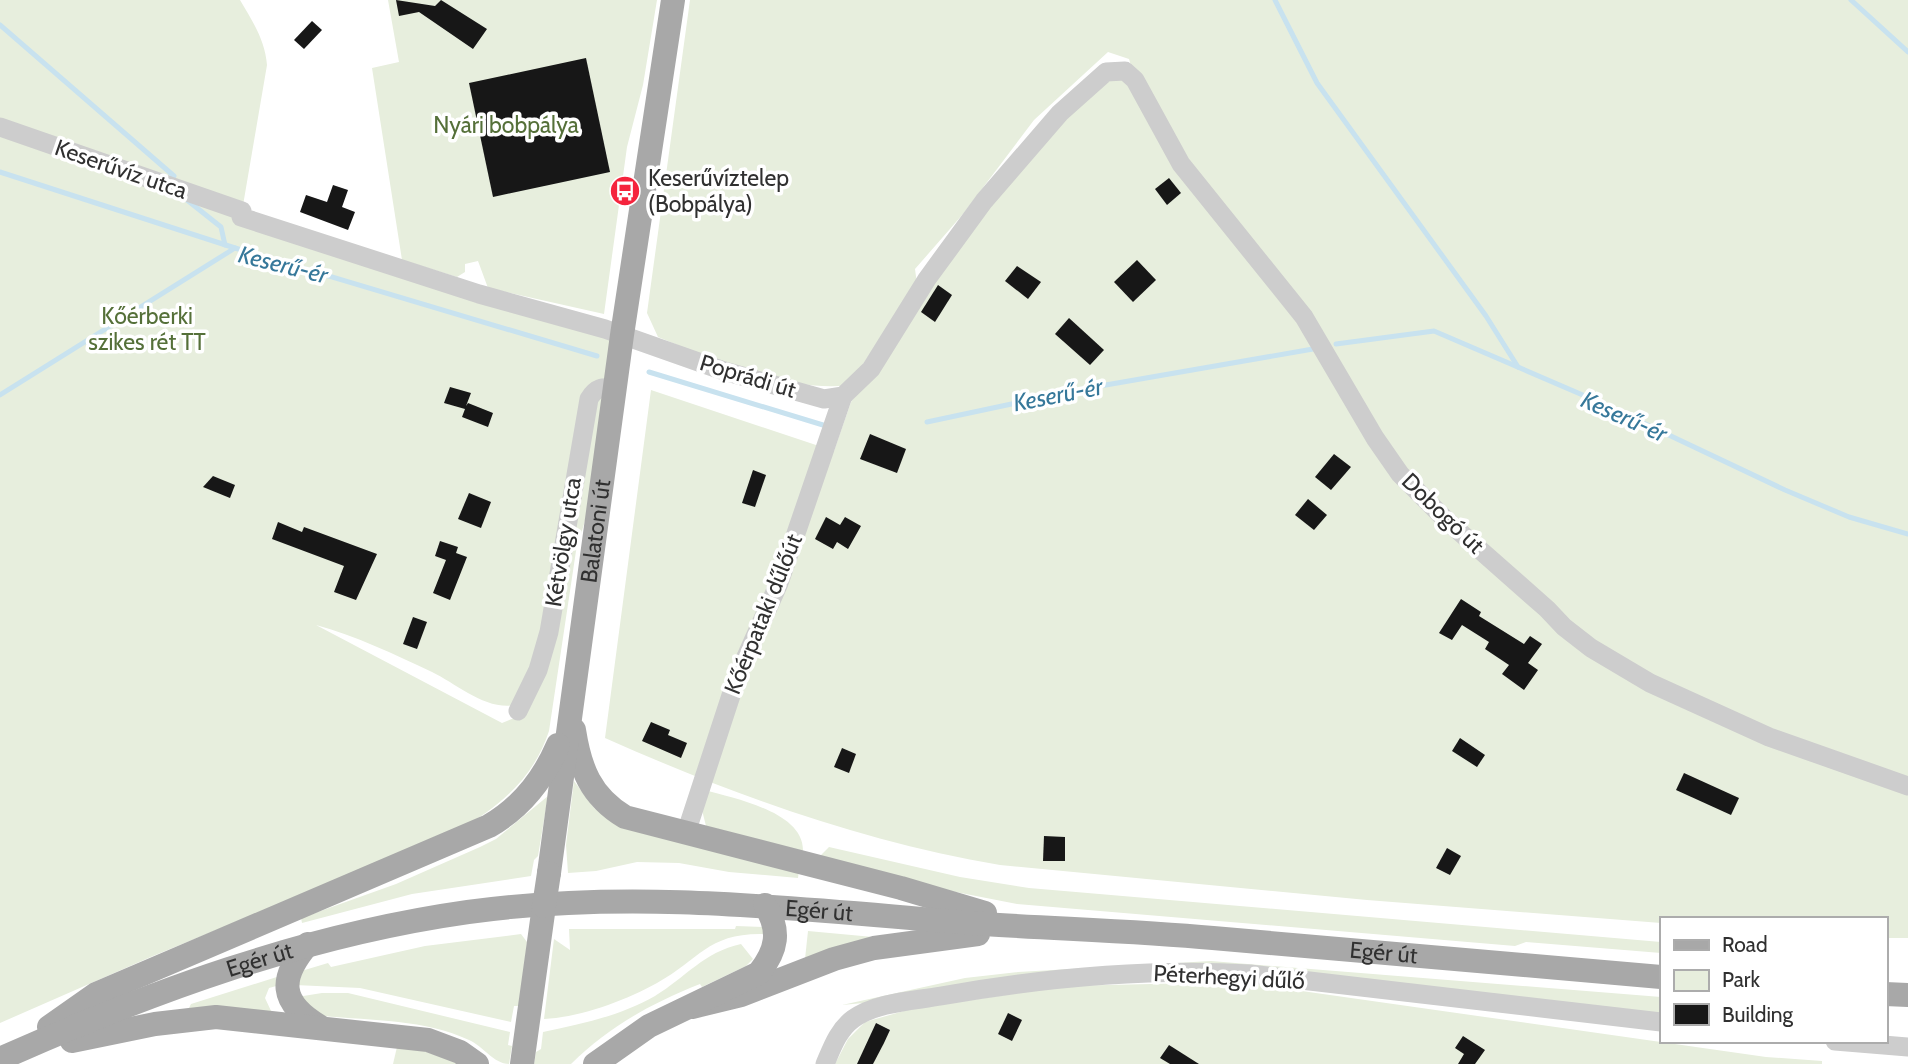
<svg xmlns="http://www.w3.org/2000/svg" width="1908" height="1064" font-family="Cabin,sans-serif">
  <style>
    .green { fill: #e7eedd }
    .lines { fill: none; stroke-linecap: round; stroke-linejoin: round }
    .stream { stroke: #c8e2ef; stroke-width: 5 }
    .building { fill: #171717 }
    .minor { stroke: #cdcdcd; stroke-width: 19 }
    .major { stroke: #a8a8a8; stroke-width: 24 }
    .major-bridge { stroke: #a8a8a8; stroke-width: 24 }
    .labels { text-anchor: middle; stroke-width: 7; stroke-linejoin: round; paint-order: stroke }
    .park-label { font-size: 23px; fill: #557039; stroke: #fff }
    .street-label { font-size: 23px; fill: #303030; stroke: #fff }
    .poi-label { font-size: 23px; fill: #303030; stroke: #fff; text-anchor: start }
    .water-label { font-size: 24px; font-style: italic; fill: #36789a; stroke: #fff }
  </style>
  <rect width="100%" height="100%" fill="#fff"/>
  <!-- green -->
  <g class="green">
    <path d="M0 0H240C253 22 265 40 267 65L241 217 479 294 622 335 615 388 602 387 589 399 549 632 516 705C486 711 457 684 432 672 396 655 354 635 316 625L502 723 519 716 543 664 553 628 590 421 594 405 601 396 603 401 590 504 576 551 549 731C533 779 501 805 458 831L153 956 0 1023Z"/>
    <path d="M388 0H657L643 85 627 147 604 314 488 288 478 261 465 264V272L457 277 402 260 372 68 399 62Z"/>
    <path d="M690 0H1908V938H1885V919H1661V923L1367 900 1000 865C864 842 731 794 605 738L651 390 834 451 851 402 958 246 1092 81 1135 79 1129 59 1108 52 1034 120 963 214 915 269 917 284 849 385C791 393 712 359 658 337L647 313Z"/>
    <path d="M574 781 595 809 799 870 798 878 729 872 679 863 637 862 596 871 568 873 566 845Z"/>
    <path d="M705 790C736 799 804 812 803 851L706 826 701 806Z"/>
    <path d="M548 796 538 856 534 860 531 876 412 894 302 923 301 918 396 884 480 847 496 839Z"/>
    <path d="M829 847 960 877 1029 888 1661 942V953L1526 942 1515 946 1017 904 930 887 818 858Z"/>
    <path d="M736 926 763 927V934C708 933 700 959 657 983 624 1001 582 1017 544 1019L554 939 570 950 569 929H735Z"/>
    <path d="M808 931 873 937 805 959Z"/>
    <path d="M521 934 527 942 520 1006H514L511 1022 360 988 295 985 298 972 328 963 331 967 425 946Z"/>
    <path d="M741 944 753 959 746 966 702 987 700 984C650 1004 610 1026 571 1064H534L536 1052 541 1049 543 1032C581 1024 620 1016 655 996 686 977 704 952 741 944Z"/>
    <path d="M1211 961 1661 997V1016L1237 968 842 1005 965 978 1018 972Z"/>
    <path d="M280 976V985L269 988 265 998 272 1013 189 1008 191 1004Z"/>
    <path d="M1239 982 1766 1057 1822 1061V1064H835L848 1039 865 1022 911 1009 1064 986Z"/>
    <path d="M322 993H348L510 1032 508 1045 512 1046 509 1064C494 1064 483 1046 469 1040 423 1018 365 1021 315 1015L297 997Z"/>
    <path d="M397 1047 424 1051 461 1064H393Z"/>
  </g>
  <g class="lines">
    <!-- stream -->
    <g class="stream">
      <path d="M1275 0 1317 83 1486 316 1518 367"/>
      <path d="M1851 0 1908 52"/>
      <path d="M0 25 174 176"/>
      <path d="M0 172 235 248"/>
      <path d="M187 200 221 227 225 245"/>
      <path d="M1336 344 1434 331 1599 402 1785 490 1849 517 1908 534"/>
      <path d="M649 372 823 425"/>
      <path d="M0 395 235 248 597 356"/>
      <path d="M927 422 1077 390 1313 349"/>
    </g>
  </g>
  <!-- building -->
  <g class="building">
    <path d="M396 0 435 6 441 0 487 29 473 49 419 12 399 16Z"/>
    <path d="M312 21 322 30 304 49 294 40Z"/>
    <path d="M586 58 610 172 493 197 469 83Z"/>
    <path d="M1169 178 1181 193 1167 205 1155 189Z"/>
    <path d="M333 185 348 190 342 207 355 212 348 230 300 212 306 195 327 202Z"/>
    <path d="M1137 260 1156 280 1133 302 1114 282Z"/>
    <path d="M1017 266 1041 282 1028 299 1005 281Z"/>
    <path d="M938 285 952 295 935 322 921 312Z"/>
    <path d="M1069 318 1104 350 1090 365 1055 334Z"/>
    <path d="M450 387 471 393 466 406 468 403 493 413 488 427 462 417 465 409 444 403Z"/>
    <path d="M870 434 906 449 897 473 860 459Z"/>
    <path d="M1334 454 1351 467 1331 490 1315 477Z"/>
    <path d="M753 470 766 475 755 507 742 503Z"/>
    <path d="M213 476 235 485 230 498 203 487Z"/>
    <path d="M469 493 491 502 481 528 458 519Z"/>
    <path d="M1308 499 1327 515 1314 530 1295 515Z"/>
    <path d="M826 517 840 525 845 517 861 526 848 549 837 542 833 549 815 539Z"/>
    <path d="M278 522 302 532 304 527 377 554 356 600 334 592 344 566 272 539Z"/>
    <path d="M440 541 458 547 456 553 467 557 450 600 433 593 446 560 435 556Z"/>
    <path d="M1461 599 1481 612 1479 616 1524 644 1530 636 1542 644 1528 663 1538 670 1524 690 1502 674 1509 665 1485 649 1489 642 1462 625 1452 640 1439 633Z"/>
    <path d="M413 617 427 622 417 649 403 644Z"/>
    <path d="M651 722 670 730 668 735 687 743 681 758 642 741Z"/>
    <path d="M1460 738 1485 755 1477 767 1452 751Z"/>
    <path d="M842 748 856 754 849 773 834 767Z"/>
    <path d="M1684 773 1739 798 1731 815 1676 790Z"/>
    <path d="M1044 836 1065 837V861H1043Z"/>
    <path d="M1447 848 1461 856 1450 875 1436 868Z"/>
    <path d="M1008 1013 1022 1020 1012 1041 998 1034Z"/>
    <path d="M876 1023 890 1030 884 1043 873 1064H857Z"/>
    <path d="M1463 1036 1485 1050 1475 1064H1458L1464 1054 1455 1048Z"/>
    <path d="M1169 1045 1199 1064H1170L1160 1058Z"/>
  </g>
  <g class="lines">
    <!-- minor -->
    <g class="minor">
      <path d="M0 127 242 211 241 217 479 294 605 329 724 371 824 399 843 396 871 369 927 279 984 201 1060 113 1106 72 1125 71 1135 80 1181 164 1304 317 1375 438 1400 474 1445 519 1547 609 1564 627 1591 648 1650 683 1769 737 1908 786"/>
      <path d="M518 711 538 670 549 632 589 399C596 387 602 387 615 388"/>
      <path d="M686 833 737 677 779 583 843 396"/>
      <path d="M1835 1041 1908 1047"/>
      <path d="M825 1064C832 1048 838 1030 853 1019 877 1002 913 1001 941 996 1043 978 1146 968 1250 974L1661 1022"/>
    </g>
    <!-- major -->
    <g class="major">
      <path d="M574 730C580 768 590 796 625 817L901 888 985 913"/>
      <path id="s1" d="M549 873 622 335 673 0"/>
      <path d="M308 944C279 978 279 1002 319 1026"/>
      <path d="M1885 994 1908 995"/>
      <path d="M692 1007 741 995 834 959 874 948 978 934"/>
      <path d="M49 1027 96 994 489 826C522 807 543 780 558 745"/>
      <path d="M72 1041 155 1024 216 1017 428 1040 460 1052 477 1064"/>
      <path id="s2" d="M0 1059C150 992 305 935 468 912 641 888 812 911 984 924 1061 929 1137 931 1213 938 1363 950 1512 964 1661 977"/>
      <path d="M522 1064 544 906"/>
      <path d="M595 1064 649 1026 759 973C777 950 781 931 765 905"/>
    </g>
    <!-- major-bridge -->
    <path class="major-bridge" d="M544 906 549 873"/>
  </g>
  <!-- icons -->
  <defs>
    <g id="bus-disc" transform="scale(1.575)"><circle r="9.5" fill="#f5243d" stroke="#fff"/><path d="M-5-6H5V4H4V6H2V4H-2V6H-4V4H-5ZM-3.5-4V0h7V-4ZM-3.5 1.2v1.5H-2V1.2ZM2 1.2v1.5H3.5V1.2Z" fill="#fff"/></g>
  </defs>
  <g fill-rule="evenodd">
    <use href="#bus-disc" x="625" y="191"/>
  </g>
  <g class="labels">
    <!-- park labels -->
    <g class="park-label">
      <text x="506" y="133">Nyári bobpálya</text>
      <text x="147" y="324">Kőérberki<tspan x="147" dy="26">szikes rét TT</tspan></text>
    </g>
    <!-- street labels -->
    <g class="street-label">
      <text transform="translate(121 169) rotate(19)" y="8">Keserűvíz utca</text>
      <text transform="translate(748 376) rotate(17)" y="8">Poprádi út</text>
      <text transform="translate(1443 513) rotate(44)" y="8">Dobogó út</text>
      <text dy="8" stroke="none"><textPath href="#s1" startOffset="345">Balatoni út</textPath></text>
      <text transform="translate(563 542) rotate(-81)" y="8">Kétvölgy utca</text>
      <text transform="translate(763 614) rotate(-68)" y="8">Kőérpataki dűlőút</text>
      <text dy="8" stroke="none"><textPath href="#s2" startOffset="844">Egér út</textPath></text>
      <text dy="8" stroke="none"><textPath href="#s2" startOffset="1410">Egér út</textPath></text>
      <text dy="8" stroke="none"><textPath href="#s2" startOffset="278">Egér út</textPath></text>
      <text transform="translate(1229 977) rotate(3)" y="8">Péterhegyi dűlő</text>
    </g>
    <!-- poi labels -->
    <g class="poi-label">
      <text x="648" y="186">Keserűvíztelep<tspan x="648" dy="26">(Bobpálya)</tspan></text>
    </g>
    <!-- water labels -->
    <g class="water-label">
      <text transform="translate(283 265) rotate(14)" y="8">Keserű-ér</text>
      <text transform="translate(1058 395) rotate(-11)" y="8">Keserű-ér</text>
      <text transform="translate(1624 417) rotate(24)" y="8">Keserű-ér</text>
    </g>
  </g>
  <!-- legend -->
  <rect x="1660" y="917" width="228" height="126" fill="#ffffff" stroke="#acacac" stroke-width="2"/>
  <rect x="1674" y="940" width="35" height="10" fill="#a8a8a8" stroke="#acacac" stroke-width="2"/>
  <text x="1722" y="952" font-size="21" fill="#303030">Road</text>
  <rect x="1674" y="970" width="35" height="21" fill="#e7eedd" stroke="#acacac" stroke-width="2"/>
  <text x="1722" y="987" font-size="21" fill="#303030">Park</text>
  <rect x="1674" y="1004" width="35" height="21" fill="#171717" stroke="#acacac" stroke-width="2"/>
  <text x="1722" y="1022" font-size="21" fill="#303030">Building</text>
</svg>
